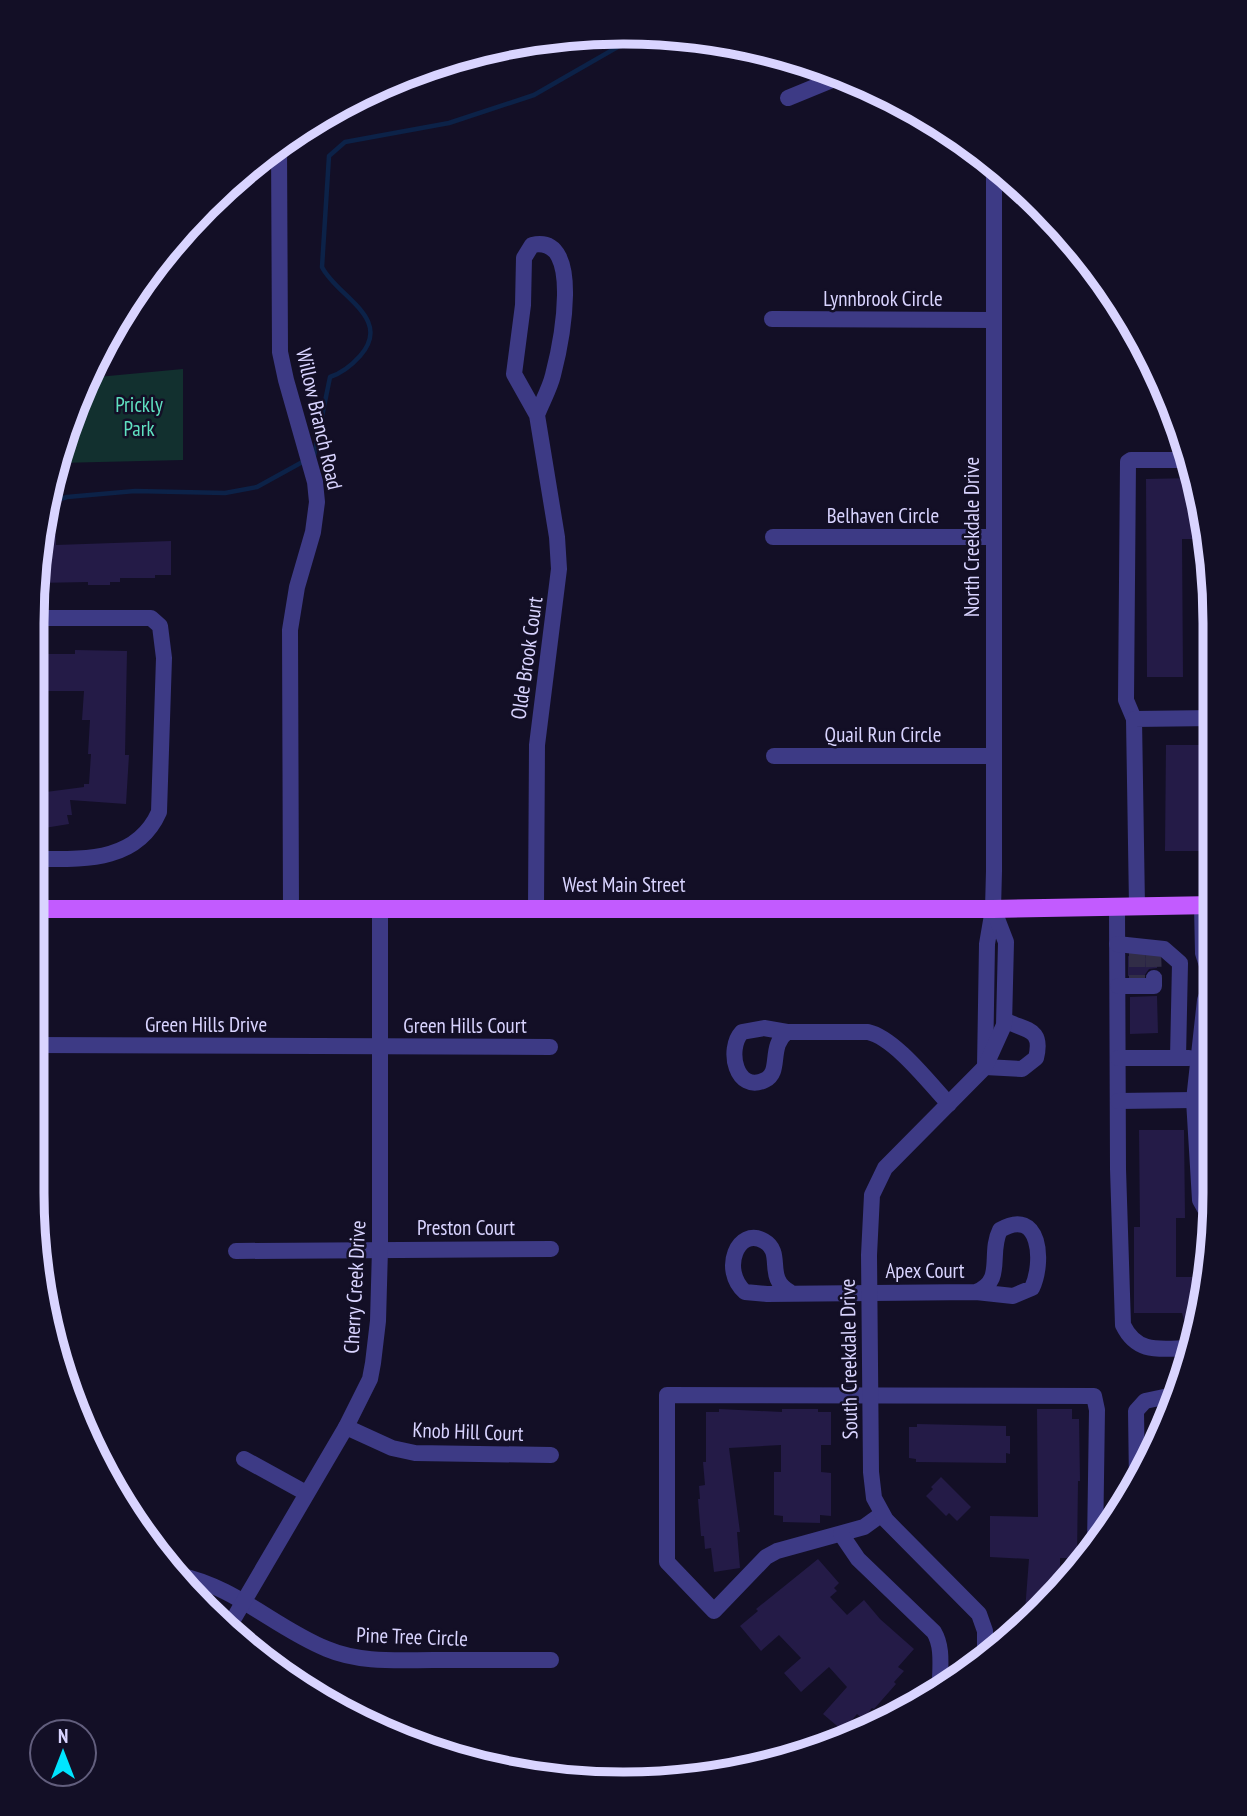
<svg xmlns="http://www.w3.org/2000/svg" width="1247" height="1816" font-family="'PT Sans Narrow',sans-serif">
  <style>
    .green { fill: #12302f }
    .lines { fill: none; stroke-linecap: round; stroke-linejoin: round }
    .stream { stroke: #0c2248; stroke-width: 4.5 }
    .building { fill: #241b47 }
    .minor-tunnel { stroke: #312d47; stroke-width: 16; stroke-dasharray: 16 8; stroke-linecap: butt }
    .minor { stroke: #3d3a85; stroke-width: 16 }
    .major { stroke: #c25bff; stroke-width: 18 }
    .labels { text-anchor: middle; stroke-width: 5; stroke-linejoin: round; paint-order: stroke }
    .street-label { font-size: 21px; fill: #d9d4ff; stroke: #130f26 }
    .park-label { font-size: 21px; fill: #5fe0c0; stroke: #130f26 }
    .rim { fill: none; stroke: #d9d4ff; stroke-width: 9 }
  </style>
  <rect width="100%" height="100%" fill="#130f26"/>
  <!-- green -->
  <path class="green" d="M183 369V460L58 463 87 378Z"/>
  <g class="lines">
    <!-- stream -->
    <g class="stream">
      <path d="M314 456 330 377C342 373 351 366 360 356 394 318 336 296 322 267L329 156 345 142 449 123 534 95 642 33"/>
      <path d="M44 504 67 497 135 491 225 493 257 487 306 460"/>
    </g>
  </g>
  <!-- building -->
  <g class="building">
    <path d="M1194 478 1204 508 1207 539H1182L1183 677H1147L1146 479Z"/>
    <path d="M40 535H56V545L171 541V575H155V578H120V582H110V585H88V582L35 583Z"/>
    <path d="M75 650 127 651 125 755H129L126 804 70 800 72 815H67L69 824 32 830V792L46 790V792L84 787V784H89L91 754H88L90 720H82L84 691H32V656H38V654H75Z"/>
    <path d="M1166 745H1215V851H1165Z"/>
    <path d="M1128 956 1157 959V968L1149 969 1144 976H1128Z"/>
    <path d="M1157 996 1158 1033 1130 1034V997Z"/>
    <path d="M1139 1130H1184L1185 1218H1176V1277H1207L1201 1320H1184L1182 1313H1134V1227H1140Z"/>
    <path d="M719 1409 782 1412V1409H818V1412H831V1445H821V1472L831 1473V1516L820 1515V1523L783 1522V1516L774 1515V1472H781V1445L729 1448 740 1532H737L740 1568 714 1572 711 1548 705 1549 704 1536H701L698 1499H700L699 1486 705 1485 703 1462H706V1412H719Z"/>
    <path d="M1037 1409H1072V1419H1079L1080 1481H1078L1077 1558H1060V1589L1042 1611 1029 1621V1611H1025L1029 1559 990 1557V1516L1038 1517Z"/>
    <path d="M917 1424 1006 1426V1436H1010V1454L1006 1453V1463L916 1462V1459L909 1458V1427H917Z"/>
    <path d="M941 1477 971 1507 957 1521 949 1513 946 1516 926 1496 933 1489 931 1487Z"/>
    <path d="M818 1559 839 1583 834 1588 837 1591 830 1597 847 1615 864 1600 880 1619 914 1649 898 1667 904 1671 894 1682 896 1684 874 1709 872 1708 863 1719 857 1714 843 1731 823 1714 847 1687 829 1667 801 1692 784 1673 801 1658 779 1635 761 1651 740 1626 758 1611 756 1609Z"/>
  </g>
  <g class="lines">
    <!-- minor-tunnel -->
    <g class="minor-tunnel">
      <path d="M1137 951V978"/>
      <path d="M1153 951 1154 978"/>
    </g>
    <!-- minor -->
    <g class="minor">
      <path d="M788 98 844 75"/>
      <path d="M279 144 280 352 286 380 315 482 317 502 313 532 297 587 290 630 291 909"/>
      <path d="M772 319 993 320"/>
      <path d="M773 537H993"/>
      <path d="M1134 719 1126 700 1128 462 1131 460H1188"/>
      <path d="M774 756H993"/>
      <path d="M32 859C80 859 136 864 159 812L164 658 160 626 151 618H32"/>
      <path d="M1202 905 1203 953 1212 981"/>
      <path d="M1117 906 1118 1169 1123 1325C1138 1356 1163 1348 1192 1348"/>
      <path d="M1137 906 1134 719 1215 718"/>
      <path d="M536 908 537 745 559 569 557 537 537 415 514 374 523 305 524 258 532 245C585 233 560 348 553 375 550 388 542 402 537 415"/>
      <path d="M1117 944 1164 949 1180 963 1178 1058"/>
      <path d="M1118 986H1154V978"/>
      <path d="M787 1032C768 1046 782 1072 765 1080 736 1094 726 1049 742 1032L764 1028 787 1032H868C895 1038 930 1084 949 1104"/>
      <path d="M32 1045 550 1047"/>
      <path d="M1118 1058H1189"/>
      <path d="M985 1067 987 944 993 909 994 871V166"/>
      <path d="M985 1067 1022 1069 1036 1058C1044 1026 1023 1031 1005 1020"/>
      <path d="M1118 1101 1194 1100"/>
      <path d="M1213 1218 1209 1216 1200 1200 1194 1100 1205 1000 1215 974"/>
      <path d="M236 1251 551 1249"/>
      <path d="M790 1292C764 1278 785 1253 764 1241 738 1226 720 1270 745 1292L767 1294 976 1292 1013 1296 1032 1288C1044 1263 1041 1206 1000 1230 988 1254 1005 1281 976 1292"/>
      <path d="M346 1427 392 1448 415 1453 551 1455"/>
      <path d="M244 1459 306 1493"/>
      <path d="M1137 1482 1136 1411 1145 1401 1178 1394"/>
      <path d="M882 1514 864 1527 777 1551 766 1557 714 1611 667 1562V1395L1094 1396 1097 1410 1095 1547"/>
      <path d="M841 1534 858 1559 934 1632C943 1647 940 1666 940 1684"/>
      <path d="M178 1575C235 1586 275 1628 327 1649 360 1663 398 1660 433 1660 472 1660 512 1660 551 1660"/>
      <path d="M227 1630 346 1427 370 1379 373 1363 378 1321 380 1249V908"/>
      <path d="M985 1652V1631L979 1614 886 1520 874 1498 871 1472 869 1255 872 1195 885 1168 985 1067 1004 1025 1006 942 994 911"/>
    </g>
    <!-- major -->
    <path class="major" d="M32 909H993L1215 905"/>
  </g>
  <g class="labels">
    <!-- street labels -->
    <g class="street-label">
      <text x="883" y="306">Lynnbrook Circle</text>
      <text transform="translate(319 419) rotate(77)" y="7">Willow Branch Road</text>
      <text x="883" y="523">Belhaven Circle</text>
      <text transform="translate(972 537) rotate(-90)" y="7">North Creekdale Drive</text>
      <text transform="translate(527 658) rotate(-82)" y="7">Olde Brook Court</text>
      <text x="883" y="742">Quail Run Circle</text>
      <text x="624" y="892">West Main Street</text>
      <text x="206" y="1032">Green Hills Drive</text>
      <text x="465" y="1033">Green Hills Court</text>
      <text x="466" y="1235">Preston Court</text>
      <text x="925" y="1278">Apex Court</text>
      <text transform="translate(355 1287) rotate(-87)" y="7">Cherry Creek Drive</text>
      <text transform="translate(849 1359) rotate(-91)" y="7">South Creekdale Drive</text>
      <text transform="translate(468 1432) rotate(2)" y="7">Knob Hill Court</text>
      <text transform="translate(412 1637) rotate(2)" y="7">Pine Tree Circle</text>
    </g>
    <!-- park labels -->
    <g class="park-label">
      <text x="139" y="412">Prickly<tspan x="139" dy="24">Park</tspan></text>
    </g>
  </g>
  <!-- crop -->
  <path d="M0 0H1247V1816H0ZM623 44H624A579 579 0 0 1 1203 623V1193A579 579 0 0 1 624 1772H623A579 579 0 0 1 44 1193V623A579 579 0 0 1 623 44Z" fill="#130f26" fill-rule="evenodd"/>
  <path class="rim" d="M623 44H624A579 579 0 0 1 1203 623V1193A579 579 0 0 1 624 1772H623A579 579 0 0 1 44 1193V623A579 579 0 0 1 623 44Z"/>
  <!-- north arrow -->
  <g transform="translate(63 1753)"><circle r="33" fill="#130f26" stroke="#625e7d" stroke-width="2"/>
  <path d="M0-5L12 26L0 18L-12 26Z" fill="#00e5ff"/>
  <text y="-10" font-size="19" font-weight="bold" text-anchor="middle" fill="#d9d4ff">N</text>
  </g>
</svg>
